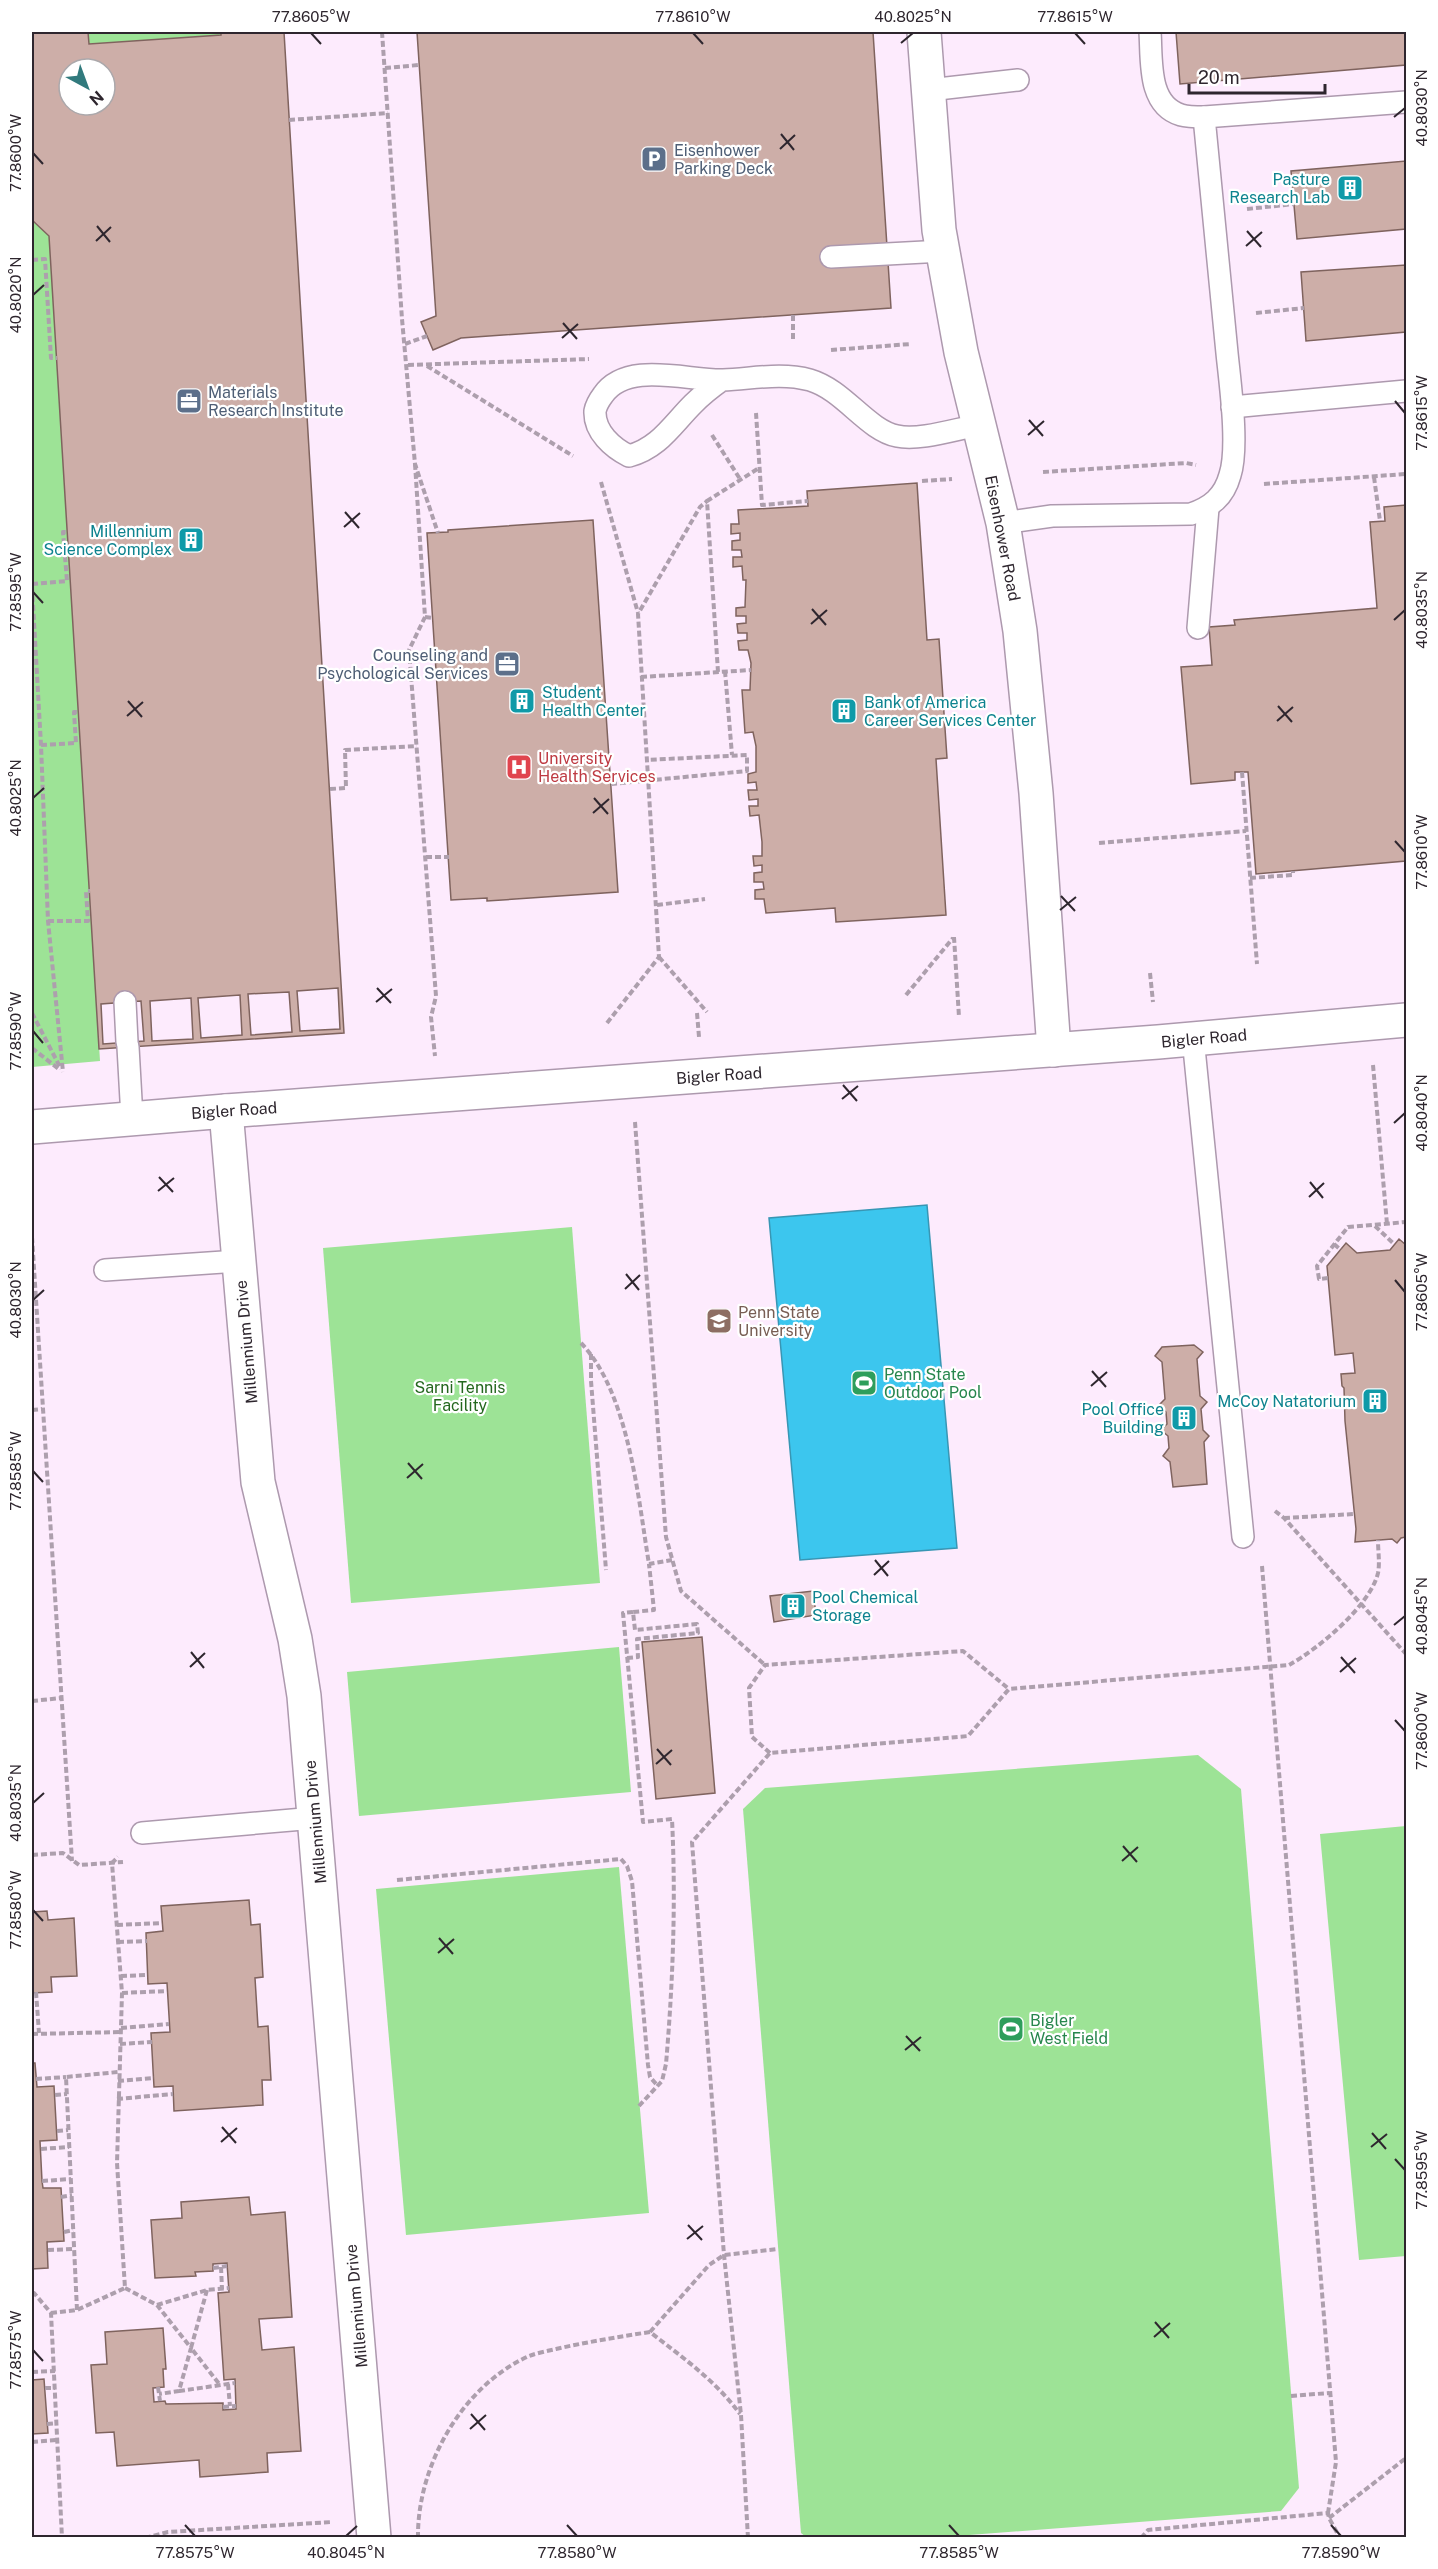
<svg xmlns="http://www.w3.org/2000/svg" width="1438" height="2569" font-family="'Public Sans',sans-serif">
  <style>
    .green { fill: #9de396 }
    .water { fill: #3cc6ee; stroke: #3896b4; stroke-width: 1.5 }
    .building { fill: #cdaea8; stroke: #7f635e; stroke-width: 1.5; fill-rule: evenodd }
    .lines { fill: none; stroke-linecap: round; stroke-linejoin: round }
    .service-casing { stroke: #ad99ae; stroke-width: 24 }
    .minor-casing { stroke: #ad99ae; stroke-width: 36 }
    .path { stroke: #ad9fad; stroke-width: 4; stroke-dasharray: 6 3; stroke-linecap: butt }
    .service { stroke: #fff; stroke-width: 21 }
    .minor { stroke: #fff; stroke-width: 33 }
    .ticks { fill: none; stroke: #2e262e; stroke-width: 2 }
    .labels { text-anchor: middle; stroke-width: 4.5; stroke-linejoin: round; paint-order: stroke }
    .service-label { font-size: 16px; fill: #4e5e75; stroke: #fff; text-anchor: start }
    .culture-label { font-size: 16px; fill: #0d838f; stroke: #fff; text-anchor: end }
    .street-label { font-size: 16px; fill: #2e262e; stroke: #fff }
    .health-label { font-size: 16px; fill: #be3a42; stroke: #fff; text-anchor: start }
    .education-label { font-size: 16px; fill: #785e54; stroke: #fff; text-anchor: start }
    .leisure-label { font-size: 16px; fill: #27864d; stroke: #fff; text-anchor: start }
    .park-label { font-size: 16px; fill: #24671e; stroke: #fff }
    .neatline { fill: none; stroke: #2e262e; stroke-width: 2 }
    .ticks-label { font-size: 15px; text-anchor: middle; fill: #2e262e }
  </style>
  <rect width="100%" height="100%" fill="#fdebfd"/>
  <!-- green -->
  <g class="green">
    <path d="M88 32H221V35L89 44Z"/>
    <path d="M32 220 49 236 100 1061 32 1067Z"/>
    <path d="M572 1227 600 1583 351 1603 323 1248Z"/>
    <path d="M619 1647 631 1792 359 1816 347 1672Z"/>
    <path d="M1198 1755 1241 1789 1299 2488 1281 2511 943 2537H806L801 2533 743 1809 765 1788Z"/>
    <path d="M1406 1826V2256L1359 2260 1320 1834Z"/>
    <path d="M619 1867 649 2213 406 2235 376 1889Z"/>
  </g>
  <!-- water -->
  <path class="water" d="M927 1205 957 1548 800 1560 769 1218Z"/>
  <!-- building -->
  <g class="building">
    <path d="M32 32H88L89 44 221 35V32H284L344 1033 99 1049 49 236 32 220ZM69 69H105V105H69ZM338 988 340 1029 300 1031 297 991ZM289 992 292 1032 251 1035 248 994ZM240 995 242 1035 201 1038 198 998ZM191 998 193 1039 152 1041 150 1001ZM141 1001 144 1041 103 1044 101 1004Z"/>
    <path d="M417 32H873L891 308 461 338 433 350 421 322 436 316Z"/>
    <path d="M1176 32H1406V65L1180 84Z"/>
    <path d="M1406 161V229L1297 239 1291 171Z"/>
    <path d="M1406 265V332L1306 341 1301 272Z"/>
    <path d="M917 483 927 640 939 639 947 758 936 759 946 915 836 922 835 908 766 913 764 899H755V890L764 889 763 882H754V873L762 872V865L754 866 753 856H762V842L759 815 750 816 749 806H758V799L749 800 748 790H757L756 782 748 783V774L756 772V746L753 732 745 733 742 690H750L751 663 748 650H739L738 641 747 640V633H738L737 624 746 623V616H736V608L745 607 746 580H743L742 566 733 567V557H742L741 550H732V541L740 540V533L731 534V524H739L738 510 808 506 807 491Z"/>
    <path d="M1406 505V861L1256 874 1248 772H1235V780L1191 784 1181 667 1212 665 1209 627 1235 625 1234 620 1377 608 1370 522 1385 521 1384 507Z"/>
    <path d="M593 520 618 892 487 901V898L451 900 427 533 448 532V530Z"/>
    <path d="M1399 1239 1406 1245V1537L1401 1538 1397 1543 1392 1539 1355 1542 1356 1529 1345 1421 1344 1388 1342 1386 1341 1374 1355 1373 1353 1353 1335 1355 1327 1266 1346 1243 1357 1253 1390 1250Z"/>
    <path d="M1194 1345 1203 1352 1197 1359 1200 1396 1207 1402 1201 1409 1203 1430 1209 1436 1204 1442 1207 1484 1173 1487 1170 1462 1163 1456 1169 1448 1168 1436 1161 1430 1167 1424 1166 1412 1159 1405 1165 1399 1162 1362 1155 1356 1162 1347Z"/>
    <path d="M813 1591 816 1615 774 1622 770 1596Z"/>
    <path d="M702 1637 715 1793 656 1799 642 1642Z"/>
    <path d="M249 1900 251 1925 260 1924 263 1977 255 1978 258 2027 268 2026 271 2080H262L263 2105 174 2111 173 2086 154 2087 151 2033 170 2032 167 1983 148 1984 146 1933 163 1931 161 1906Z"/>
    <path d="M47 1911 48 1920 74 1918 77 1976 51 1977 52 1992 32 1993V1912Z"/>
    <path d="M32 2063H35L37 2087 54 2086 57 2140 40 2141 42 2181 43 2188H61L64 2241 47 2242 48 2268 32 2269Z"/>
    <path d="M249 2197 251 2215 285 2212 292 2317 259 2319 262 2350 294 2347 301 2451 267 2453 268 2472 200 2477 199 2460 117 2466 114 2432 96 2433 91 2365 107 2364 105 2332 163 2328 166 2369H163L164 2387 153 2388 154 2402 165 2401 166 2404 223 2403V2410L236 2409 235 2379 224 2380 218 2293 229 2292 227 2263 213 2264V2271L195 2272 196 2276 155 2278 151 2220 182 2218 181 2202Z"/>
    <path d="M44 2379 48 2433 32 2434V2380Z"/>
  </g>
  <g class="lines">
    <!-- service casing -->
    <g class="service-casing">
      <g id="service">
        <path d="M1150 32C1152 59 1147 105 1181 115 1188 117 1197 117 1204 117"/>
        <path d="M929 90 1018 80"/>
        <path d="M831 257 943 251"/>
        <path d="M722 380C712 387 702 395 693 404 672 425 659 448 629 456 613 448 594 432 595 411 596 406 600 399 603 395 627 360 688 381 723 380 752 379 781 372 810 380 844 390 867 430 897 436 919 441 956 429 979 425"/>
        <path d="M1232 407 1406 391"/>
        <path d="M1003 523 1052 516 1191 514C1211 507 1224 497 1230 475 1239 447 1230 383 1227 353 1219 274 1212 196 1204 117L1406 102"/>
        <path d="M1198 628 1208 508"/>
        <path d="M125 1002 127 1042"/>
        <path d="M1193 1038 1243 1537"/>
        <path d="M128 1047 132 1118"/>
        <path d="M105 1270 238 1261"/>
        <path d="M142 1833 315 1818"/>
      </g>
    </g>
    <!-- minor casing -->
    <g class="minor-casing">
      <g id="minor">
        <path d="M924 32 939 230 961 352 1003 523 1020 631 1036 793 1054 1050"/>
        <path d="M226 1111 258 1482 295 1639 304 1696 374 2538"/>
        <path d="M32 1127 226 1111 1158 1042 1406 1020"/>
      </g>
    </g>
    <!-- path -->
    <g class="path">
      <path d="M382 32 402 319 415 464 438 533"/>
      <path d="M385 68 419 65"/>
      <path d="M289 120 388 113"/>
      <path d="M1247 209 1294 204"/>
      <path d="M32 260 45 259 51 358H57"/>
      <path d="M1256 313 1304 308"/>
      <path d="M793 315V341"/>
      <path d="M405 344 427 336"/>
      <path d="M831 350 911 344"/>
      <path d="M408 365 589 359"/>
      <path d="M427 366 573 456"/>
      <path d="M756 413 762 505 808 501"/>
      <path d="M712 435 740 479"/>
      <path d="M415 464 425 617 409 650 436 996 431 1017 435 1056"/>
      <path d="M1043 472 1186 463 1196 465"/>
      <path d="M1374 477 1380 521"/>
      <path d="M922 481 952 479"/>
      <path d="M601 482 638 613"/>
      <path d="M1264 484 1406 474"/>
      <path d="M32 584 67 581 63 532H68"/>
      <path d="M32 587 41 745 48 921 63 1072"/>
      <path d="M425 617 433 618"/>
      <path d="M725 671 732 755"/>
      <path d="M718 672 707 501 759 468"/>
      <path d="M641 677 751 670"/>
      <path d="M41 745 76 743 74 712H78"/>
      <path d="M1242 772 1257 964"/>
      <path d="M611 784 747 771V755L646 760"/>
      <path d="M330 789 346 788 345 750 417 746"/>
      <path d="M1099 843 1246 831"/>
      <path d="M426 857H449"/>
      <path d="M1250 878 1293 875V871"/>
      <path d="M657 905 705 899"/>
      <path d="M48 921H88L86 891H90"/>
      <path d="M954 937 959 1017"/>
      <path d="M659 957 707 1012"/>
      <path d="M1150 973 1153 1002"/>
      <path d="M906 995 953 938"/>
      <path d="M32 1013 61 1069"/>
      <path d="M697 1013 699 1037"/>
      <path d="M607 1023 659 957 638 614 700 507 707 501"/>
      <path d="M32 1048 60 1070"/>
      <path d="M1373 1065 1387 1224"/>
      <path d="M635 1122 666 1537 681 1591 765 1665"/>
      <path d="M1375 1226 1394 1244"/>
      <path d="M32 1237 72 1861"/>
      <path d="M1334 1244 1341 1250"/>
      <path d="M1328 1278 1319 1279 1317 1266 1348 1227 1406 1222"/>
      <path d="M581 1343C629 1393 638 1498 649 1564L672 1560"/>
      <path d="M591 1354V1381L606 1570"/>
      <path d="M32 1410 42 1409"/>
      <path d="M1275 1511 1284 1518 1406 1654"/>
      <path d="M1284 1518 1354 1514"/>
      <path d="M1262 1566 1336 2462 1328 2513"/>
      <path d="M633 1612 623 1613 643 1822 672 1819C676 1901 673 1982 666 2064L662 2081 639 2106"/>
      <path d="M627 1658 638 1657 637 1639 698 1633 697 1624 635 1630 633 1612 654 1610 649 1564"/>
      <path d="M32 1701 62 1698"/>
      <path d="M770 1753 752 1737 749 1688 765 1665 963 1651 1009 1689"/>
      <path d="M32 1855 63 1853 79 1865 123 1862"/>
      <path d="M397 1880 621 1859 627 1866 632 1881 648 2065 650 2077 657 2085"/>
      <path d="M117 1925 162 1923"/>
      <path d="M118 1942 147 1941"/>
      <path d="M121 1976 148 1975"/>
      <path d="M36 1992 39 2033"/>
      <path d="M122 1993 167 1991"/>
      <path d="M121 2028 169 2024"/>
      <path d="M32 2034 121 2032"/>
      <path d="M120 2044 152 2042"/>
      <path d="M36 2079 66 2077"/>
      <path d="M118 2081 154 2078"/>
      <path d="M55 2095 67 2094"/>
      <path d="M117 2099 173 2094"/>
      <path d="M57 2131 68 2130"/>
      <path d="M41 2149 69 2147"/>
      <path d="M42 2181 71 2179"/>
      <path d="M61 2197 72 2195"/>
      <path d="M64 2232 73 2230"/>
      <path d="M48 2250 74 2249"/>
      <path d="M221 2267 222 2289"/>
      <path d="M213 2268 227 2266"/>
      <path d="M125 2288 157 2305 191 2348 179 2391 159 2394"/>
      <path d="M207 2290 191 2348 220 2385"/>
      <path d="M32 2293H34L51 2313 62 2538"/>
      <path d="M157 2305 207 2290 229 2288"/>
      <path d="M77 2310 66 2077 118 2072"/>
      <path d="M51 2313 77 2310 125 2288 117 2163 122 1993 112 1863 118 1857"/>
      <path d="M650 2332 709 2265 724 2255 778 2249"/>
      <path d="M32 2372 55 2371"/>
      <path d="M228 2384 230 2406"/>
      <path d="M158 2387 160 2401"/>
      <path d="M45 2388H55"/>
      <path d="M179 2391 235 2383"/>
      <path d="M1291 2396 1329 2393"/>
      <path d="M223 2407 236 2406"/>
      <path d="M47 2424 57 2423"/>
      <path d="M32 2442 57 2440"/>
      <path d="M1329 2518 1406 2458"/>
      <path d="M145 2538 168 2532 332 2522"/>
      <path d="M418 2538C417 2466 462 2386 529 2356 537 2353 547 2351 556 2349 587 2342 618 2337 650 2332 683 2358 715 2380 740 2414"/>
      <path d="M748 2538 741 2415 724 2255 692 1842 770 1753 968 1736 1009 1689 1289 1665C1318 1649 1370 1606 1378 1573 1380 1563 1378 1551 1378 1540"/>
      <path d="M1141 2538 1148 2530 1328 2513 1329 2518 1340 2538"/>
    </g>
    <!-- service -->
    <use href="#service" class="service"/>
    <!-- minor -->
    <use href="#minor" class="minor"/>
  </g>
  <!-- ticks -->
  <path class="ticks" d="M311 33 321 44M693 33 703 44M1075 33 1085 44M901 43 913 33M1394 117 1405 108M781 134 794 150M780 149 795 135M33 153 43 164M97 226 110 242M1247 231 1261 247M96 241 111 227M1246 246 1262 232M33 295 44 285M563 323 577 339M562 338 578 324M1395 401 1405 413M1029 420 1043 436M1028 435 1044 421M345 512 359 528M344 527 360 513M33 592 43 603M812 609 826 625M1394 620 1405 610M811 624 827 610M128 701 142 717M1278 706 1292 722M127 716 143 702M1277 721 1293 707M33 798 44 788M594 798 608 814M593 813 609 799M1395 841 1405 852M1061 896 1075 911M1060 910 1076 897M377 988 391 1003M376 1002 392 989M33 1031 43 1043M843 1085 857 1101M842 1099 858 1086M1394 1123 1405 1113M159 1177 173 1192M1310 1182 1323 1198M158 1191 174 1178M1309 1197 1324 1183M626 1274 639 1290M1395 1280 1405 1292M625 1289 640 1275M33 1300 44 1290M1092 1371 1106 1387M1091 1386 1107 1372M408 1463 422 1479M33 1471 43 1482M407 1478 423 1464M875 1560 888 1576M874 1575 889 1561M1394 1625 1405 1616M191 1652 204 1668M1341 1657 1355 1673M190 1667 205 1653M1340 1672 1356 1658M1395 1720 1405 1731M657 1749 671 1765M656 1764 672 1750M33 1803 44 1793M1123 1846 1137 1862M1122 1861 1138 1847M33 1910 43 1921M439 1938 453 1954M438 1953 454 1939M906 2036 920 2051M905 2050 921 2037M222 2127 236 2143M1372 2133 1386 2149M221 2142 237 2128M1371 2147 1387 2134M1395 2159 1405 2170M688 2225 702 2240M687 2239 703 2226M1155 2322 1169 2338M1154 2337 1170 2323M33 2350 43 2361M471 2414 485 2430M470 2429 486 2415M185 2525 195 2536M567 2525 577 2536M949 2525 959 2536M1331 2525 1341 2536M346 2536 357 2526"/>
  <!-- icons -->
  <defs>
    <g id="parking-square" transform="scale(1.35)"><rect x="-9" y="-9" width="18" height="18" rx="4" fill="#5c6f8a" stroke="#fff"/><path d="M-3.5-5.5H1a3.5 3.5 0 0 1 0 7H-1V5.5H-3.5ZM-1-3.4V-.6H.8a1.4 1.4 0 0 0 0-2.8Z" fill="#fff"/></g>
    <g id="building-square" transform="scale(1.35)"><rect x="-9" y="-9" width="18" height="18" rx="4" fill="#0f9aa8" stroke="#fff"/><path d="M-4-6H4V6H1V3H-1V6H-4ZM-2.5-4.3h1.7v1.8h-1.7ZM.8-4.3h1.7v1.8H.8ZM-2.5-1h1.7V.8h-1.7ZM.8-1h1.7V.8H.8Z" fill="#fff"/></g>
    <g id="office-square" transform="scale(1.35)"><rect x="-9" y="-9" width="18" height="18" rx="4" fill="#5c6f8a" stroke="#fff"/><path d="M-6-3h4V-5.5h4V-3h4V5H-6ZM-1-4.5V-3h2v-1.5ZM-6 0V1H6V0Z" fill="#fff"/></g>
    <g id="hospital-square" transform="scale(1.35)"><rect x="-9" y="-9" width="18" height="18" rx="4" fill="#e0444e" stroke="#fff"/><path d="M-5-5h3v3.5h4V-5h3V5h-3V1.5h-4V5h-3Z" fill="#fff"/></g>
    <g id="university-square" transform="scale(1.35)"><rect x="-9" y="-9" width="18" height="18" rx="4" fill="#8d6e63" stroke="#fff"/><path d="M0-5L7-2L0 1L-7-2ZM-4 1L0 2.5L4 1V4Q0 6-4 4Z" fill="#fff"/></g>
    <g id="stadium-square" transform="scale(1.35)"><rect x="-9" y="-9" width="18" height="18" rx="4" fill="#2e9e5b" stroke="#fff"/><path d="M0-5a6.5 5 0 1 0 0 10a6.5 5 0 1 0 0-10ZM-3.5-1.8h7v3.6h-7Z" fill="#fff"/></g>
  </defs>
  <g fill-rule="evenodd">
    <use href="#parking-square" x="654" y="159"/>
    <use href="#building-square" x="1350" y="188"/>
    <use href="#office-square" x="189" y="401"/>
    <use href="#building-square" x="191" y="540"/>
    <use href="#office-square" x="507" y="664"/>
    <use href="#building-square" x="522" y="701"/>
    <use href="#building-square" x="844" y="711"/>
    <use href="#hospital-square" x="519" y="767"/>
    <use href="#university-square" x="719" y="1321"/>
    <use href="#stadium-square" x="864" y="1383"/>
    <use href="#building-square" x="1375" y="1401"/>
    <use href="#building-square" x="1184" y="1418"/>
    <use href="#building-square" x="793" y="1606"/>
    <use href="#stadium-square" x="1011" y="2029"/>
  </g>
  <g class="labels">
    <!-- service labels -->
    <g class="service-label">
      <text x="674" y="156">Eisenhower<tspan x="674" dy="18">Parking Deck</tspan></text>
      <text x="208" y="398">Materials<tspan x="208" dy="18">Research Institute</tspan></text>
      <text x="488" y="661" text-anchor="end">Counseling and<tspan x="488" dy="18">Psychological Services</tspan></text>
    </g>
    <!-- culture labels -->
    <g class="culture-label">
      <text x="1330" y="185">Pasture<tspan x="1330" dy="18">Research Lab</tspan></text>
      <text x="172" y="537">Millennium<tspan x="172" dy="18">Science Complex</tspan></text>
      <text x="542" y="698" text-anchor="start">Student<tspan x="542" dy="18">Health Center</tspan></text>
      <text x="864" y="708" text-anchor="start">Bank of America<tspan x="864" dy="18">Career Services Center</tspan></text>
      <text x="1356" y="1407">McCoy Natatorium</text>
      <text x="1164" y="1415">Pool Office<tspan x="1164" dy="18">Building</tspan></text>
      <text x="812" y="1603" text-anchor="start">Pool Chemical<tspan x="812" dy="18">Storage</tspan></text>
    </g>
    <!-- street labels -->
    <g class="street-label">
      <text transform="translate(1003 538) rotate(79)" y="6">Eisenhower Road</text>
      <text transform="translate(1204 1038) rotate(-5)" y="6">Bigler Road</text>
      <text transform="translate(719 1075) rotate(-4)" y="6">Bigler Road</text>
      <text transform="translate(234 1110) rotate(-4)" y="6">Bigler Road</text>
      <text transform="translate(246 1342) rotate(-95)" y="6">Millennium Drive</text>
      <text transform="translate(315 1822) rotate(-95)" y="6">Millennium Drive</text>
      <text transform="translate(356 2306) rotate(-95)" y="6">Millennium Drive</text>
    </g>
    <!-- health labels -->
    <g class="health-label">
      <text x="538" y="764">University<tspan x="538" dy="18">Health Services</tspan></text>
    </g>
    <!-- education labels -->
    <g class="education-label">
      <text x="738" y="1318">Penn State<tspan x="738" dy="18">University</tspan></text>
    </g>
    <!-- leisure labels -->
    <g class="leisure-label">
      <text x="884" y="1380">Penn State<tspan x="884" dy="18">Outdoor Pool</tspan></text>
      <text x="1030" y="2026">Bigler<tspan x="1030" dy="18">West Field</tspan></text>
    </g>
    <!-- park labels -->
    <g class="park-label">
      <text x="460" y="1393">Sarni Tennis<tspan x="460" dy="18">Facility</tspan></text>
    </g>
  </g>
  <!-- border -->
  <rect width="1438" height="2569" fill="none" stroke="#ffffff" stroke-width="66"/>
  <!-- north arrow -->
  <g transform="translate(87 87) rotate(139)"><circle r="28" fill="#ffffff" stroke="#aba8ab" stroke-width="1.5"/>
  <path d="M0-4.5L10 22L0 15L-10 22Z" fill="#317a7d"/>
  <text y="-9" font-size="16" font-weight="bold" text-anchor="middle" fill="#2e262e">N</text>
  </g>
  <!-- scale -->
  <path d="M1189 84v9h136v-9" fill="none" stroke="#2e262e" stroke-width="3"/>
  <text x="1198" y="84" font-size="18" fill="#2e262e" stroke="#ffffff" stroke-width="4.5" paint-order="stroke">20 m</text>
  <rect x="33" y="33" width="1372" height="2503" class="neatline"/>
  <g class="ticks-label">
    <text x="311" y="22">77.8605°W</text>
    <text x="693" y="22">77.8610°W</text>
    <text x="913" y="22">40.8025°N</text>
    <text x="1075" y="22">77.8615°W</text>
    <text transform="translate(1422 108) rotate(-90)" y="5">40.8030°N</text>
    <text transform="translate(16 153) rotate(-90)" y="5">77.8600°W</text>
    <text transform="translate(16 295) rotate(-90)" y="5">40.8020°N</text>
    <text transform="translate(1422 413) rotate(-90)" y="5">77.8615°W</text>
    <text transform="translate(16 592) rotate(-90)" y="5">77.8595°W</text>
    <text transform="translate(1422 610) rotate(-90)" y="5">40.8035°N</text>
    <text transform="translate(16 798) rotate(-90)" y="5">40.8025°N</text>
    <text transform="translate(1422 852) rotate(-90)" y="5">77.8610°W</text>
    <text transform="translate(16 1031) rotate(-90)" y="5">77.8590°W</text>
    <text transform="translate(1422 1113) rotate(-90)" y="5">40.8040°N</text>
    <text transform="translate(1422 1292) rotate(-90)" y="5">77.8605°W</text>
    <text transform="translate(16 1300) rotate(-90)" y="5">40.8030°N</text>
    <text transform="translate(16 1471) rotate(-90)" y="5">77.8585°W</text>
    <text transform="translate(1422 1616) rotate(-90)" y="5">40.8045°N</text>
    <text transform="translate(1422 1731) rotate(-90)" y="5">77.8600°W</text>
    <text transform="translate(16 1803) rotate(-90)" y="5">40.8035°N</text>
    <text transform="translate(16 1910) rotate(-90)" y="5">77.8580°W</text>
    <text transform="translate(1422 2170) rotate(-90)" y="5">77.8595°W</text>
    <text transform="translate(16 2350) rotate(-90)" y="5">77.8575°W</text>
    <text x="195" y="2558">77.8575°W</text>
    <text x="346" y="2558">40.8045°N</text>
    <text x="577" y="2558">77.8580°W</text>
    <text x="959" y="2558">77.8585°W</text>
    <text x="1341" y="2558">77.8590°W</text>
  </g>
</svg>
